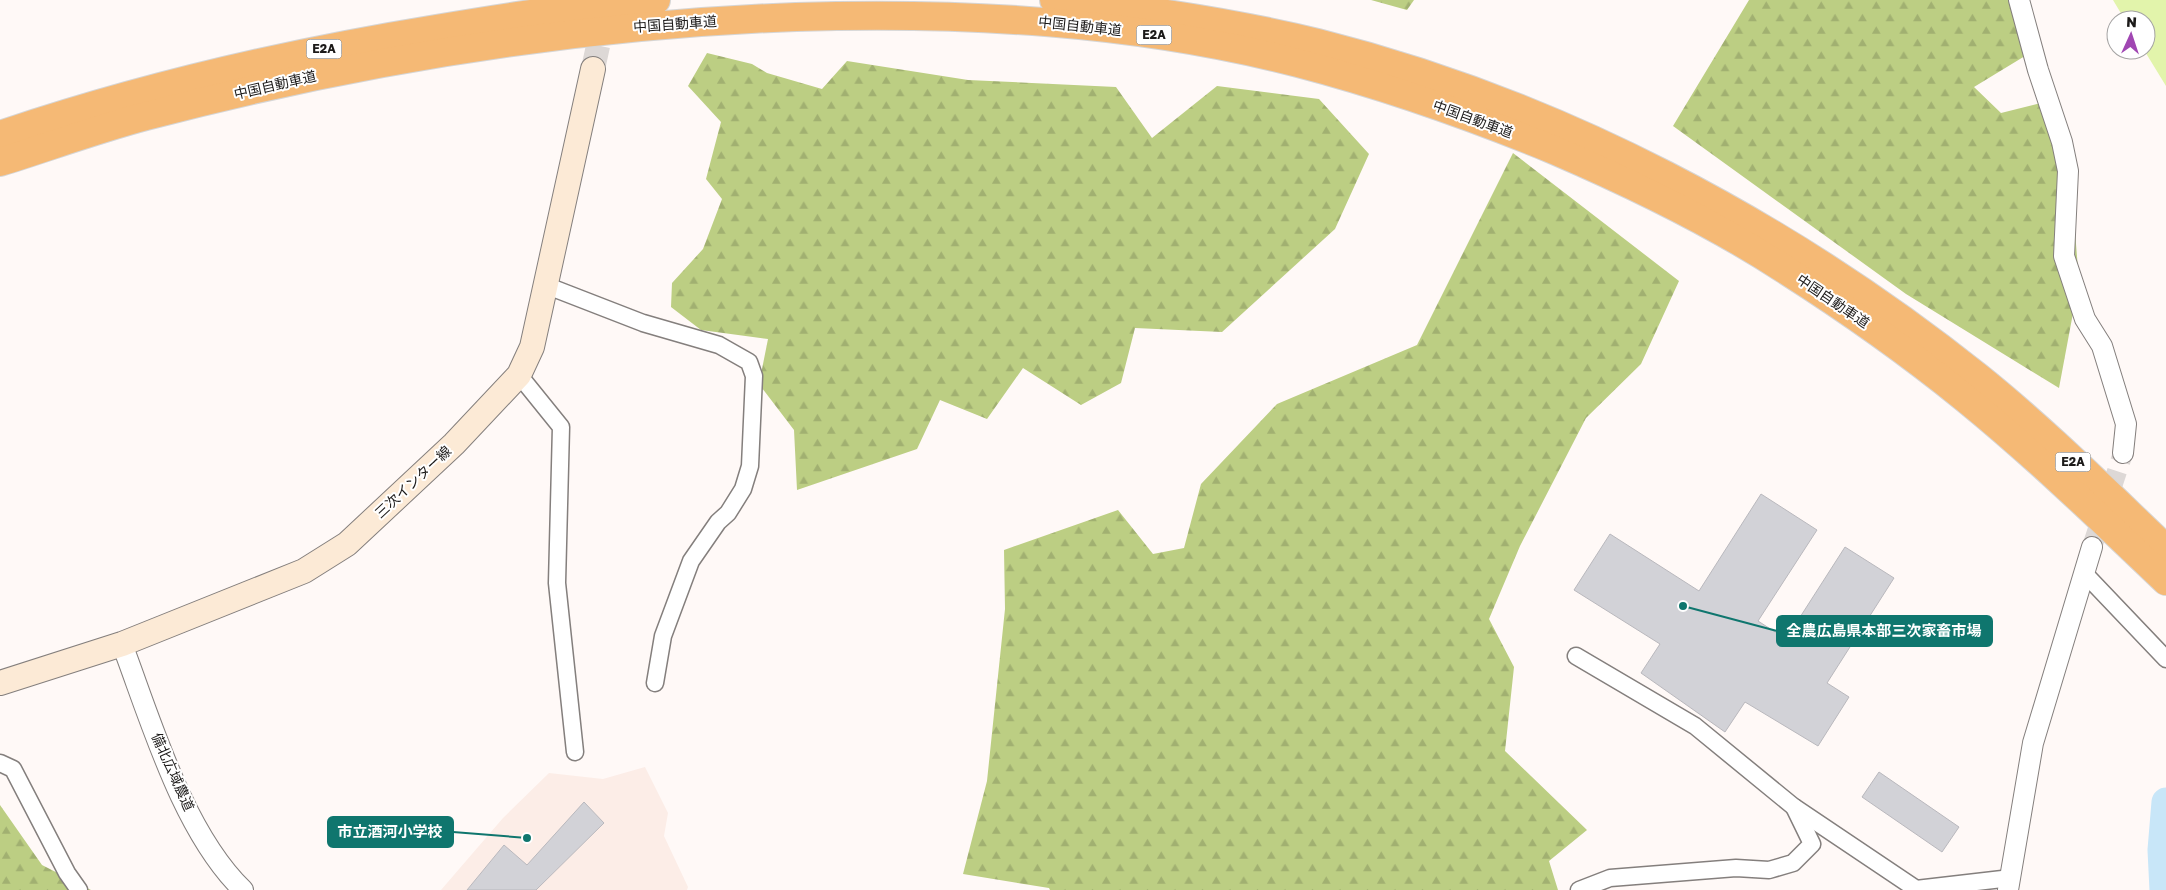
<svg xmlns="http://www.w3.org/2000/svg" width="2166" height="890" font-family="'Golos Text','Noto Sans JP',sans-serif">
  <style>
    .education { fill: #fcede7 }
    .forest { fill: url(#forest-firs) }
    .park { fill: #e2f4ab }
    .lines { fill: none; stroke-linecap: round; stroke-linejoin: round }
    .river { stroke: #c8e6f8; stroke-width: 29 }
    .building { fill: #d2d2d7; stroke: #b9b8bd }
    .tertiary-tunnel { stroke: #ddd8d6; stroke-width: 20; stroke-dasharray: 20 10; stroke-linecap: butt }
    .secondary-tunnel { stroke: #ddd8d6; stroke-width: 24; stroke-dasharray: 24 12; stroke-linecap: butt }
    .minor-casing { stroke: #847f7d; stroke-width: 19 }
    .tertiary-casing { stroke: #847f7d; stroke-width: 22 }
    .secondary-casing { stroke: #847f7d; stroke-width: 26 }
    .motorway-casing { stroke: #d6d6d6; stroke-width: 30 }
    .minor { stroke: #fff; stroke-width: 16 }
    .tertiary { stroke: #fff; stroke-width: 20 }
    .secondary { stroke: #fcead6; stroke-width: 24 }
    .motorway { stroke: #f5b975; stroke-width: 28 }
    .labels { text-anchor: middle; stroke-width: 4; stroke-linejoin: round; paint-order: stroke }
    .shield { fill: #fff; stroke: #605f5e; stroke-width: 1 }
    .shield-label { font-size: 12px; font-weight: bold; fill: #1c1a19 }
    .street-label { font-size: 14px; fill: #1c1a19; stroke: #fff }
    .leader { fill: none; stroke: #0f766e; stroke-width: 2 }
    .callout-dot { fill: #0f766e; stroke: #fff; stroke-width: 2 }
    .callout { fill: #0f766e; stroke: #0f766e; stroke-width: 2 }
    .callout-label { font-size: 15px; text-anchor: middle; font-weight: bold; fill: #fff }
  </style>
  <defs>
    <pattern id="forest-firs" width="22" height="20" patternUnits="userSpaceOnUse" patternTransform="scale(1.25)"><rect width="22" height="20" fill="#bcce83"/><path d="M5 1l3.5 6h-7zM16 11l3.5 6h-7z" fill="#a1b071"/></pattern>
  </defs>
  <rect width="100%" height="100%" fill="#fff9f7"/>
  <!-- education -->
  <path class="education" d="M645 767 668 813 664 836 688 887 687 890H441L503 818 549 773 603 779Z"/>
  <!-- forest -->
  <g class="forest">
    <path d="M1371 0H1414L1407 10Z"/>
    <path d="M1749 0H2013L2038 48 1974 87 2001 113 2049 101 2071 182 2079 281 2059 388 1906 294 1673 126Z"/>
    <path d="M707 53 752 64 767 73 822 89 847 61 968 80 1116 87 1152 138 1217 86 1319 99 1369 154 1335 229 1222 332 1135 328 1121 383 1081 405 1023 368 987 419 940 400 917 449 797 490 794 430 759 384 768 339 701 330 671 307 672 283 703 249 722 199 706 179 721 122 688 86Z"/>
    <path d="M1513 153 1679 281 1641 364 1586 418 1520 546 1489 619 1514 667 1505 751 1587 830 1549 861 1558 890H1050L1049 888 963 874 987 781 1005 609 1004 550 1118 510 1153 554 1184 548 1201 484 1277 404 1417 345Z"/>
    <path d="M0 805 42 865 91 890H0Z"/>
  </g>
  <!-- park -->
  <path class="park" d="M2113 0H2166V86L2144 50H2146V20H2125Z"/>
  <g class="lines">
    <!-- river -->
    <path class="river" d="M2164 890 2162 850 2166 802"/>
  </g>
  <!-- building -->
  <g class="building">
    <path d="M1761 494 1817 530 1758 621 1786 639 1845 547 1894 578 1827 683 1849 697 1818 746 1745 702 1725 732 1641 673 1660 644 1574 590 1610 534 1699 591Z"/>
    <path d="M1879 772 1959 827 1942 852 1862 797Z"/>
    <path d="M584 802 604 823 536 890H467L504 845 527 865Z"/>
  </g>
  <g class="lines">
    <!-- tertiary-tunnel -->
    <path class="tertiary-tunnel" d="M2092 547 2123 453"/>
    <!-- secondary-tunnel -->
    <path class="secondary-tunnel" d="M593 69 605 14"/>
    <!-- minor casing -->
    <g class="minor-casing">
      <g id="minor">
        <path d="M545 285 643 323 719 345 749 362 754 376 750 466 743 489 728 513 718 522 691 561 663 636 655 683"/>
        <path d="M519 375 561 427 557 583 575 752"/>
        <path d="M2085 574 2166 659"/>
        <path d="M1576 656 1695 726 1794 807 1916 889 2011 878"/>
        <path d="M0 763 13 769 67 873 79 890"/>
        <path d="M1579 890 1610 878 1736 868 1769 870 1793 863 1812 844 1794 807"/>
      </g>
    </g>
    <!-- tertiary casing -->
    <g class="tertiary-casing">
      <g id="tertiary">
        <path d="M2019 0 2038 70 2062 142 2068 171 2064 256 2085 319 2102 346 2126 424 2123 453"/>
        <path d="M122 644C151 721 183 832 243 890"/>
        <path d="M2008 890 2033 743 2092 547"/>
      </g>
    </g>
    <!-- secondary casing -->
    <g class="secondary-casing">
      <path id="secondary" d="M0 683 122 644 304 571 347 544 454 444 519 375 532 347 593 69"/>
    </g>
    <!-- motorway casing -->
    <g class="motorway-casing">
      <g id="motorway">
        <path d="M1054 0C1143 9 1231 22 1318 43 1557 103 1786 224 1978 377 2044 430 2104 490 2166 549"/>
        <path d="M0 135C142 87 288 53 436 29 509 17 582 5 656 0"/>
        <path d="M0 162C48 147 97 129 146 116 359 60 576 25 796 17 964 12 1135 21 1298 63 1386 86 1471 116 1554 150 1633 184 1712 222 1784 269 1847 309 1908 352 1966 399 2036 456 2101 519 2166 581"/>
      </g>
    </g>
    <!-- minor -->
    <use href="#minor" class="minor"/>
    <!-- tertiary -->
    <use href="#tertiary" class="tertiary"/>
    <!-- secondary -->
    <use href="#secondary" class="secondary"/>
    <!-- motorway -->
    <use href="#motorway" class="motorway"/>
  </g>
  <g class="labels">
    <!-- shield labels -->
    <g class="shield">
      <rect x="1136.5" y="25.5" width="35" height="19" rx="4"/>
      <rect x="306.5" y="39.5" width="35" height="19" rx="4"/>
      <rect x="2055.5" y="452.5" width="35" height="19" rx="4"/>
    </g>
    <g class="shield-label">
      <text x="1154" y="39">E2A</text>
      <text x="324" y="53">E2A</text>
      <text x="2073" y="466">E2A</text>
    </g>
    <!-- street labels -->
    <g class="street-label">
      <text transform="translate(675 24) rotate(-4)" y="5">中国自動車道</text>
      <text transform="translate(1080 26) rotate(6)" y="5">中国自動車道</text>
      <text transform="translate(275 85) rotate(-13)" y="5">中国自動車道</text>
      <text transform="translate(1473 119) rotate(20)" y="5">中国自動車道</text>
      <text transform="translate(1833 301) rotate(34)" y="5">中国自動車道</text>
      <text transform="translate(413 482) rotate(-43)" y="5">三次インター線</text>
      <text transform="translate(173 772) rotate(66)" y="5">備北広域農道</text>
    </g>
  </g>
  <!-- callouts -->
  <path class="leader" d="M1683 606L1777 631M527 838L453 832"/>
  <g class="callout-dot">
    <circle cx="1683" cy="606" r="5"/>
    <circle cx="527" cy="838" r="5"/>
  </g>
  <g class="callout">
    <rect x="1777" y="616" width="215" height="30" rx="5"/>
    <rect x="328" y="817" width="125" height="30" rx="5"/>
  </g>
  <g class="callout-label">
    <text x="1884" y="636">全農広島県本部三次家畜市場</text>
    <text x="390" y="837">市立酒河小学校</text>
  </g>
  <!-- north arrow -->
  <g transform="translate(2131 35) rotate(3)"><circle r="24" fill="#ffffff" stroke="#a4a3a3"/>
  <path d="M0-4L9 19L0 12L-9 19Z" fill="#a046b2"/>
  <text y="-8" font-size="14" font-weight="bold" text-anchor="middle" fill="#1c1a19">N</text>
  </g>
</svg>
